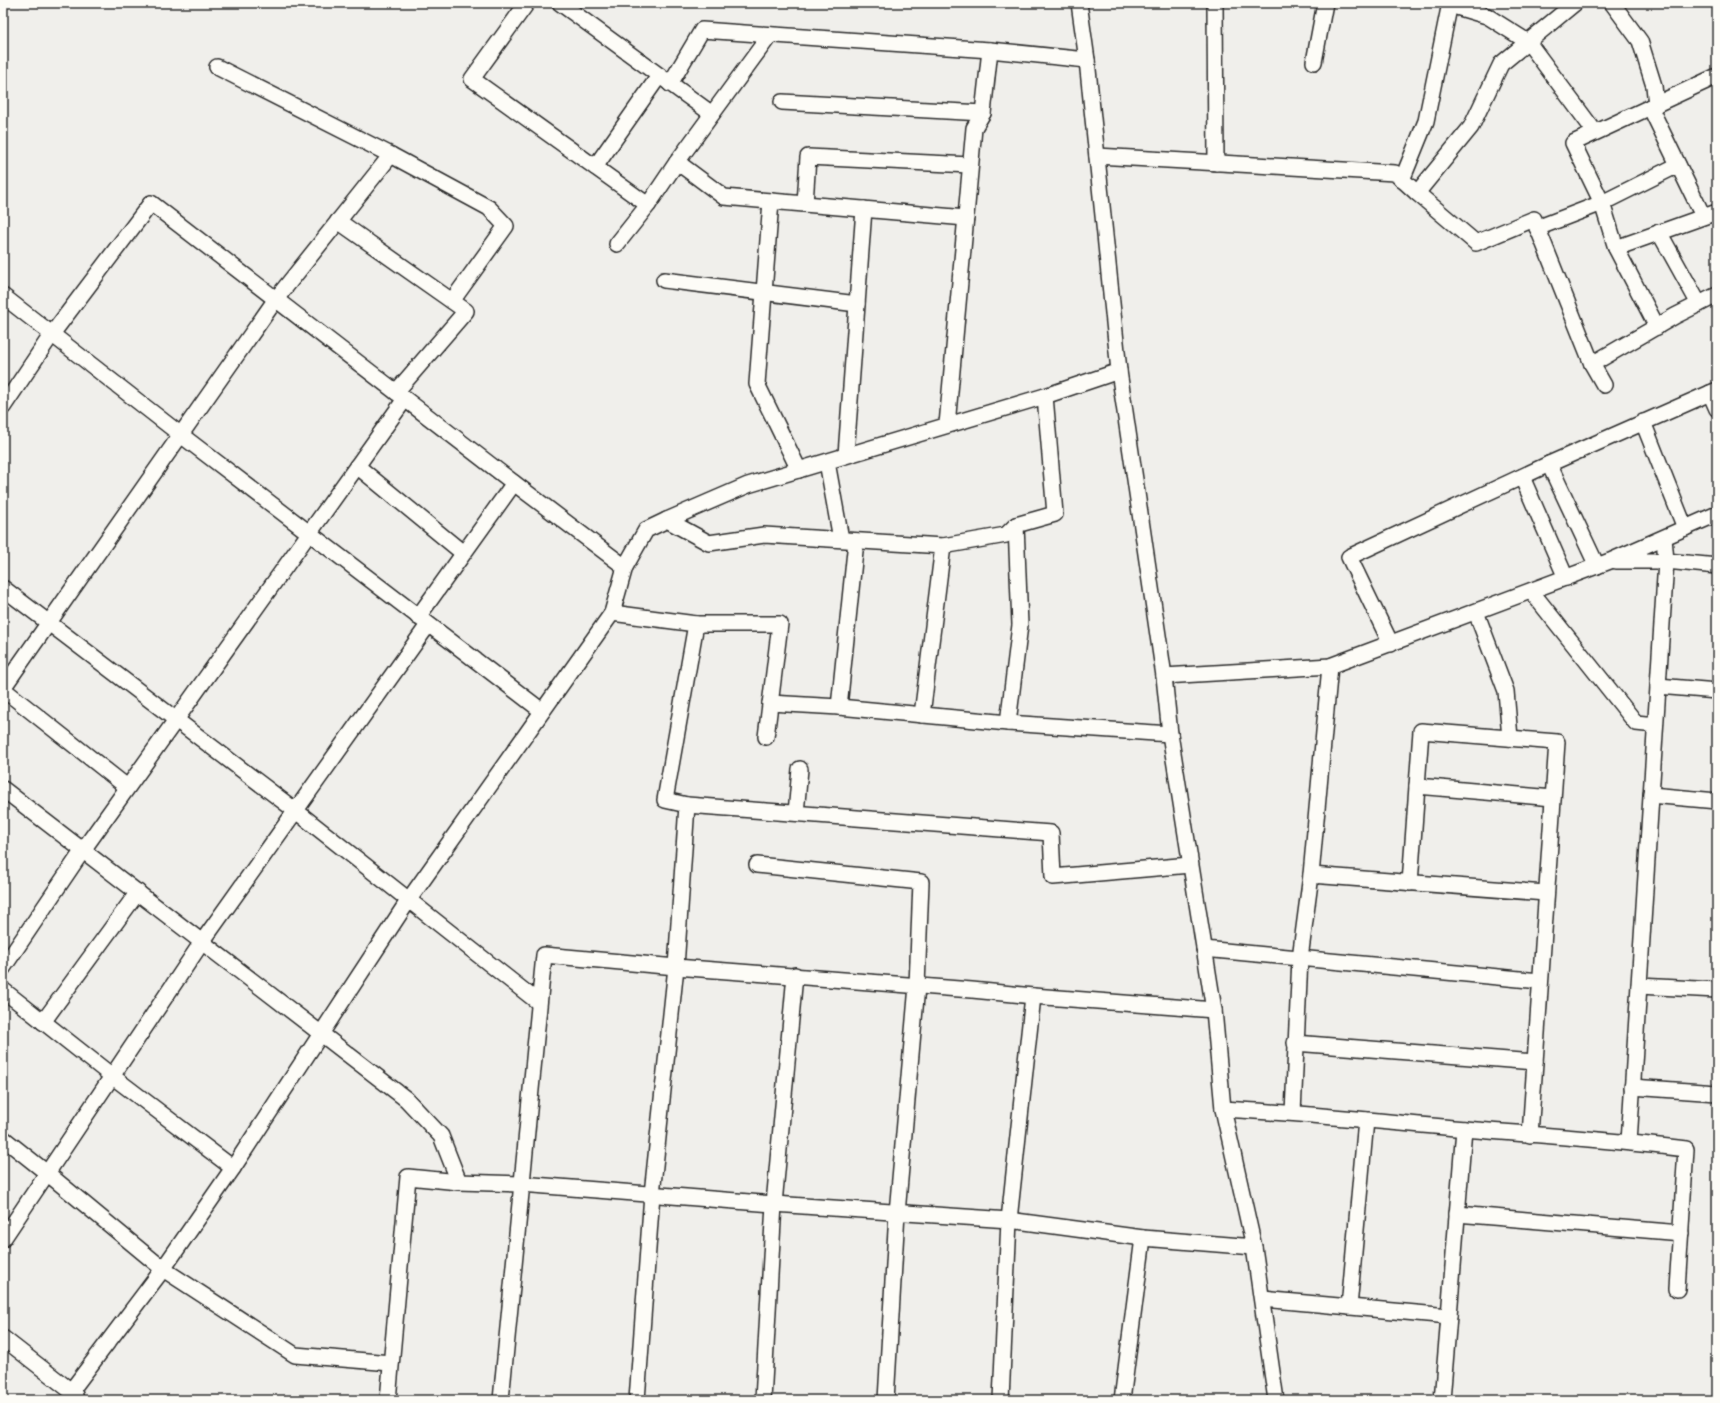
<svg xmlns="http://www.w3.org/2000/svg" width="1720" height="1403" font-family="'Architects Daughter',sans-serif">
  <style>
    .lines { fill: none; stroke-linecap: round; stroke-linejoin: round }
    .minor-casing { stroke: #2b2b2b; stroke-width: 18 }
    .minor { stroke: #fdfcf7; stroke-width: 15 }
  </style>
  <rect width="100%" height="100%" fill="#f0efeb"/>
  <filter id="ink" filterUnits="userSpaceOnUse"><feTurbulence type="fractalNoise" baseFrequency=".025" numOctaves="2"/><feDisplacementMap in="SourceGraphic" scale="8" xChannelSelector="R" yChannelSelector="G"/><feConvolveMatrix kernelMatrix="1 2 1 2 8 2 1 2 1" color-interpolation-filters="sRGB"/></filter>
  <g filter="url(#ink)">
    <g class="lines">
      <!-- minor casing -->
      <g class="minor-casing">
        <g id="minor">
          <path d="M527 3 472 79 648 205"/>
          <path d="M560 3 712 114"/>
          <path d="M1079 3 1087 60 1119 371 1164 676 1170 734 1214 1010 1223 1109 1254 1247 1276 1400"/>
          <path d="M1215 3 1216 163"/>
          <path d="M1612 3 1640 41 1654 86 1656 105"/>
          <path d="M1450 5 1487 16 1528 42 1595 132"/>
          <path d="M1314 62 1325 3"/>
          <path d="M670 84 702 30 990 50 1087 60"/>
          <path d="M782 102 983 113"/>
          <path d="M1650 107 1703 216"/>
          <path d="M391 155 489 208 506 226 452 301"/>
          <path d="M1097 156 1395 173 1417 193 1476 243 1534 219 1592 364 1604 385"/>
          <path d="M677 162 724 197 966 218"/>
          <path d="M595 167 659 76"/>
          <path d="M1402 180 1426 121 1450 3"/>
          <path d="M1417 193 1471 127 1501 64 1575 3"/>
          <path d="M771 201 757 384 799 470"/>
          <path d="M805 204 808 157 970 165"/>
          <path d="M338 221 466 311 396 392"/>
          <path d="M1537 228 1602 203 1678 165"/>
          <path d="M1659 232 1699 304"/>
          <path d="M617 244 648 205 677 162 770 35"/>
          <path d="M1616 248 1717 212"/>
          <path d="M664 280 857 304"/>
          <path d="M3 296 181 435 542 711"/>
          <path d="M1657 327 1616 248 1602 203 1573 143 1717 76"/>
          <path d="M1592 364 1675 316 1717 295"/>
          <path d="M1710 393 1717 409"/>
          <path d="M3 407 52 334 151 203 514 483 625 567"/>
          <path d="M1643 422 1685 528"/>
          <path d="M947 425 974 128 983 113 990 50"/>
          <path d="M846 455 864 209"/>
          <path d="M827 462 841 539"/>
          <path d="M1549 464 1597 566"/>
          <path d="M357 466 463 553"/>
          <path d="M1522 477 1566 578"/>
          <path d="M667 520 709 543 764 535 943 546 1006 535 1016 525 1055 514 1045 396"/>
          <path d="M1616 561H1666L1717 566"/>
          <path d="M3 588 296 811 538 1002"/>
          <path d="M1531 591 1636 723 1655 725"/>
          <path d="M1476 612 1506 691 1510 738"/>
          <path d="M612 613 696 624H780L766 737"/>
          <path d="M418 617 514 483"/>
          <path d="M696 624 665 800 687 805 1051 833 1053 877 1190 865"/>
          <path d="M1391 644 1349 557 1549 464 1717 390"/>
          <path d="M1164 676 1330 666 1610 561 1717 514"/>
          <path d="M1658 686 1717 691"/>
          <path d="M3 688 276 299 391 155 217 67"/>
          <path d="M3 689 127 787"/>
          <path d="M770 703 839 707 1008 723 1170 734"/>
          <path d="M839 707 856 541"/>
          <path d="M922 715 943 546"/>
          <path d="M1008 723 1020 625 1016 525"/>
          <path d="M1417 786 1553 798"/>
          <path d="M3 789 406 1099 441 1136 459 1182"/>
          <path d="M1651 795 1717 801"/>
          <path d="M796 813 800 769"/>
          <path d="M757 865 921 882 917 986 897 1213 886 1400"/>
          <path d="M1311 875 1546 893"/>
          <path d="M1410 883 1421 731 1557 742 1530 1135"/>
          <path d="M1204 949 1540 981"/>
          <path d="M3 968 83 850 405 399"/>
          <path d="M1639 986 1717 990"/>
          <path d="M3 990 112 1076 233 1168"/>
          <path d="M43 1022 138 892"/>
          <path d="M1295 1043 1535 1062"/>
          <path d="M1632 1087 1717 1093"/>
          <path d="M1223 1109C1304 1113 1385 1122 1465 1129 1539 1135 1613 1140 1686 1149L1677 1289"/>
          <path d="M1293 1113 1300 958 1311 875 1330 666"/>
          <path d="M3 1138 47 1173 163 1269 295 1355 391 1363"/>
          <path d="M1629 1142 1666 561 1664 538"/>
          <path d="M1457 1214 1681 1233"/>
          <path d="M3 1239 202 942 428 625"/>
          <path d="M1262 1299 1449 1316 1464 1129"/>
          <path d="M1349 1307 1366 1120"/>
          <path d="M3 1338 71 1391 75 1395 74 1399"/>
          <path d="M71 1391 163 1269 233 1168 408 901 612 613 625 567 646 530 667 520 748 485 1045 396 1119 371"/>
          <path d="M388 1400 408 1177 459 1182 521 1184 774 1204 1009 1220 1143 1238 1254 1247"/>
          <path d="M501 1400 544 955 676 967 972 990 1033 996 1214 1010"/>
          <path d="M637 1400 652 1194 676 967 687 805"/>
          <path d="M763 1400 774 1204 795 975"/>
          <path d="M1001 1400 1009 1220 1033 996"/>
          <path d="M1122 1400 1143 1238"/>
          <path d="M1442 1400 1449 1316"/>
        </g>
      </g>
      <!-- minor -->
      <use href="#minor" class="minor"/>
    </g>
  </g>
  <!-- margin -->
  <rect width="1720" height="1403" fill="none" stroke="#fdfcf7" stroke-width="16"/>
  <rect x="8" y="8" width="1704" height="1387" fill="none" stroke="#2b2b2b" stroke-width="1.5" filter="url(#ink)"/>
</svg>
